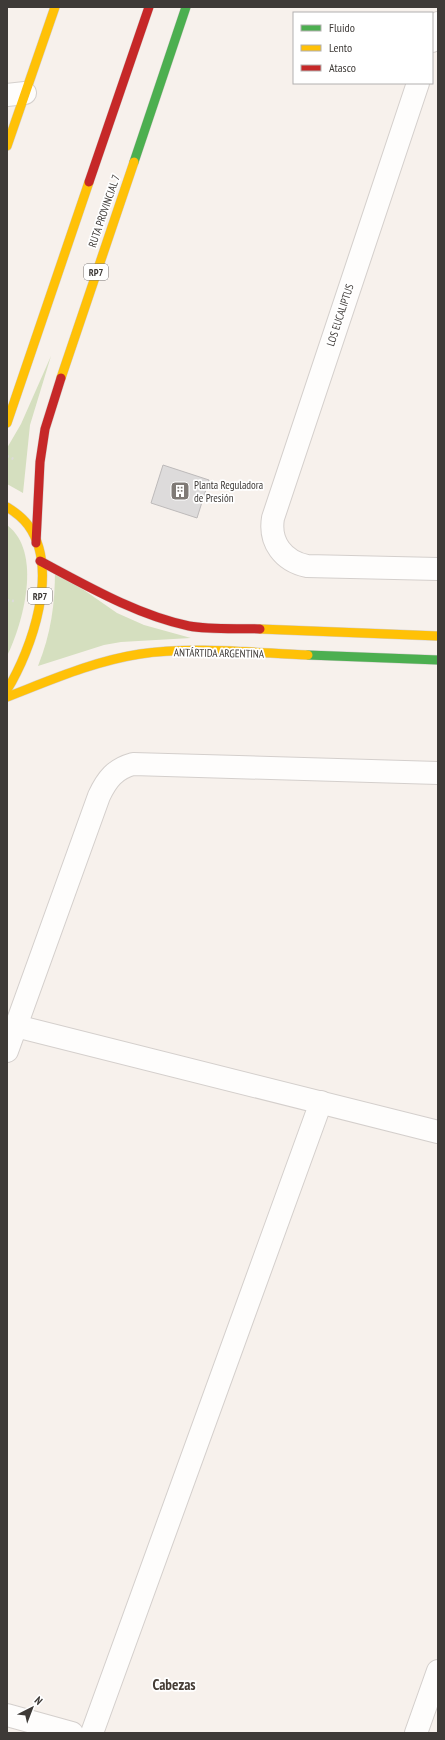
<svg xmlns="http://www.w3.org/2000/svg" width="445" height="1740" font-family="'PT Sans Narrow',sans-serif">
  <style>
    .green { fill: #d5dfbf }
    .building { fill: #dddbdb; stroke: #bdbaba }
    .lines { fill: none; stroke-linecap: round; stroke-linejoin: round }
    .street-casing { stroke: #d4cfcc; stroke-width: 24 }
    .fast-casing { stroke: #d4cfcc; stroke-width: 10 }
    .slow-casing { stroke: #d4cfcc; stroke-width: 10 }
    .jam-casing { stroke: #d4cfcc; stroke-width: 10 }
    .path { stroke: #dcdbd9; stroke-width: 2.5; stroke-dasharray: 2 3; stroke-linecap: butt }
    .street { stroke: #fefdfc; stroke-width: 22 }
    .fast { stroke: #4caf50; stroke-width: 9 }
    .slow { stroke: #ffc107; stroke-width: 9 }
    .jam { stroke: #c62828; stroke-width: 9 }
    .labels { text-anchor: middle; stroke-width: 3.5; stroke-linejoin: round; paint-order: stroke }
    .shield { fill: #fff; stroke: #787573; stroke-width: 1 }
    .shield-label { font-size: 10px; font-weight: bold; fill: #3e3a37 }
    .street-label { font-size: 11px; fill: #3e3a37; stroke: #fff }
    .poi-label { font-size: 11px; fill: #3e3a37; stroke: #fff; text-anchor: start }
    .district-label { font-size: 15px; font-weight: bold; fill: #443c35; stroke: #fff }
  </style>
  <rect width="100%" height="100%" fill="#f7f1ec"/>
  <!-- green -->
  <g class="green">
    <path d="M51 356 30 425 23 493 7 484V448L21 424Z"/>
    <path d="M7 525C43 552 23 623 7 656Z"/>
    <path d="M55 570 117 613 144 625 191 638 121 642 104 645 38 666C51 634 55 604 55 570Z"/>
  </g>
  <!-- building -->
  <path class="building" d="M163 465 209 480 197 518 151 503Z"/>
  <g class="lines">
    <!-- street casing -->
    <g class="street-casing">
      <g id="street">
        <path d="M432 41 438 23"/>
        <path d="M418 83 273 518C269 542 283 561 307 566L438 569"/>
        <path d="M7 95 25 93"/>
        <path d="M16 1026 438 1132"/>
        <path d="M7 1051 99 796C107 779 115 769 133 764L438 773"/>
        <path d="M7 1715 72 1733"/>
        <path d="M92 1733 321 1102"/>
        <path d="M416 1733 438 1671"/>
      </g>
    </g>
    <!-- fast casing -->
    <g class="fast-casing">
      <g id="fast">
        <path d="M134 162 186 7"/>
        <path d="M308 655 438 660"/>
      </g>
    </g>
    <!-- slow casing -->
    <g class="slow-casing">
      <g id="slow">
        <path d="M7 146 55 7"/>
        <path d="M61 378 134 162"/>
        <path d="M7 423 89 182"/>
        <path d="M7 507C15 512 22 517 28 525 60 569 32 649 7 690"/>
        <path d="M260 629 438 636"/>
        <path d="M7 697C51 680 94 661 140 654 191 646 256 653 308 655"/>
      </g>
    </g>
    <!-- jam casing -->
    <g class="jam-casing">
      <g id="jam">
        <path d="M89 182 149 7"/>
        <path d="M36 543 40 462 45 429 61 378"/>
        <path d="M40 561C87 586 137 615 189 626 210 630 238 628 260 629"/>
      </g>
    </g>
    <!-- path -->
    <g class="path">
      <path d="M7 456 16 460"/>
      <path d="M7 600 14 601"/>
    </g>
    <!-- street -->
    <use href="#street" class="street"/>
    <!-- fast -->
    <use href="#fast" class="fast"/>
    <!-- slow -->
    <use href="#slow" class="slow"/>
    <!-- jam -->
    <use href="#jam" class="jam"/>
  </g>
  <!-- icons -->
  <defs>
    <g id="building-square" transform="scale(1)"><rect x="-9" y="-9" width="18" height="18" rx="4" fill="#7f7a76" stroke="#fff"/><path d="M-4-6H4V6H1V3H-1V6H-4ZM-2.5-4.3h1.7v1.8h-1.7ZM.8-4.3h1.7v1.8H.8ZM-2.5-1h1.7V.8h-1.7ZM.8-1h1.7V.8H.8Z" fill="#fff"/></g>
  </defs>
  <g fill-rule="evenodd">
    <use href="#building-square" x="180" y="491"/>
  </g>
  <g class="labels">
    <!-- shield labels -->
    <g class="shield">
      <rect x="84" y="264" width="24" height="16" rx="3"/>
      <rect x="28" y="588" width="24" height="16" rx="3"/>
    </g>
    <g class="shield-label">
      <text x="96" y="276">RP7</text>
      <text x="40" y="600">RP7</text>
    </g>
    <!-- street labels -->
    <g class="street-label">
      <text transform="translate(104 211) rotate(-71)" y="4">RUTA PROVINCIAL 7</text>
      <text transform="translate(340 315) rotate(-72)" y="4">LOS EUCALIPTUS</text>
      <text transform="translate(219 653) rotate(1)" y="4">ANTÁRTIDA ARGENTINA</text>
    </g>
    <!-- poi labels -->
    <g class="poi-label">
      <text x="194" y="489">Planta Reguladora<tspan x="194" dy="13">de Presión</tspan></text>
    </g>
    <!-- district labels -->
    <g class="district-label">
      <text x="174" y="1690">Cabezas</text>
    </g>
  </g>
  <!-- border -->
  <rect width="445" height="1740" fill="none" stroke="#3e3a37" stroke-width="16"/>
  <!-- legend -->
  <rect x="293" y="12" width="140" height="72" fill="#ffffff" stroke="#b2b0af"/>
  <rect x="301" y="25" width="20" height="6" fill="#4caf50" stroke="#b2b0af"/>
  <text x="329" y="32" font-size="12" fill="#3e3a37">Fluido</text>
  <rect x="301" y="45" width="20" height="6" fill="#ffc107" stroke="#b2b0af"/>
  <text x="329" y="52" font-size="12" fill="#3e3a37">Lento</text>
  <rect x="301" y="65" width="20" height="6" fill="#c62828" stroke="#b2b0af"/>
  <text x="329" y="72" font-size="12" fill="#3e3a37">Atasco</text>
  <!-- north arrow -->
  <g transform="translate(32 1708) rotate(42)" stroke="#ffffff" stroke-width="3" paint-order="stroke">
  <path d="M0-3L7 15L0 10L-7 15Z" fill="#3e3a37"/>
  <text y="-6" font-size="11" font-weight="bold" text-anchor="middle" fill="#3e3a37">N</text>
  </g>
</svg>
